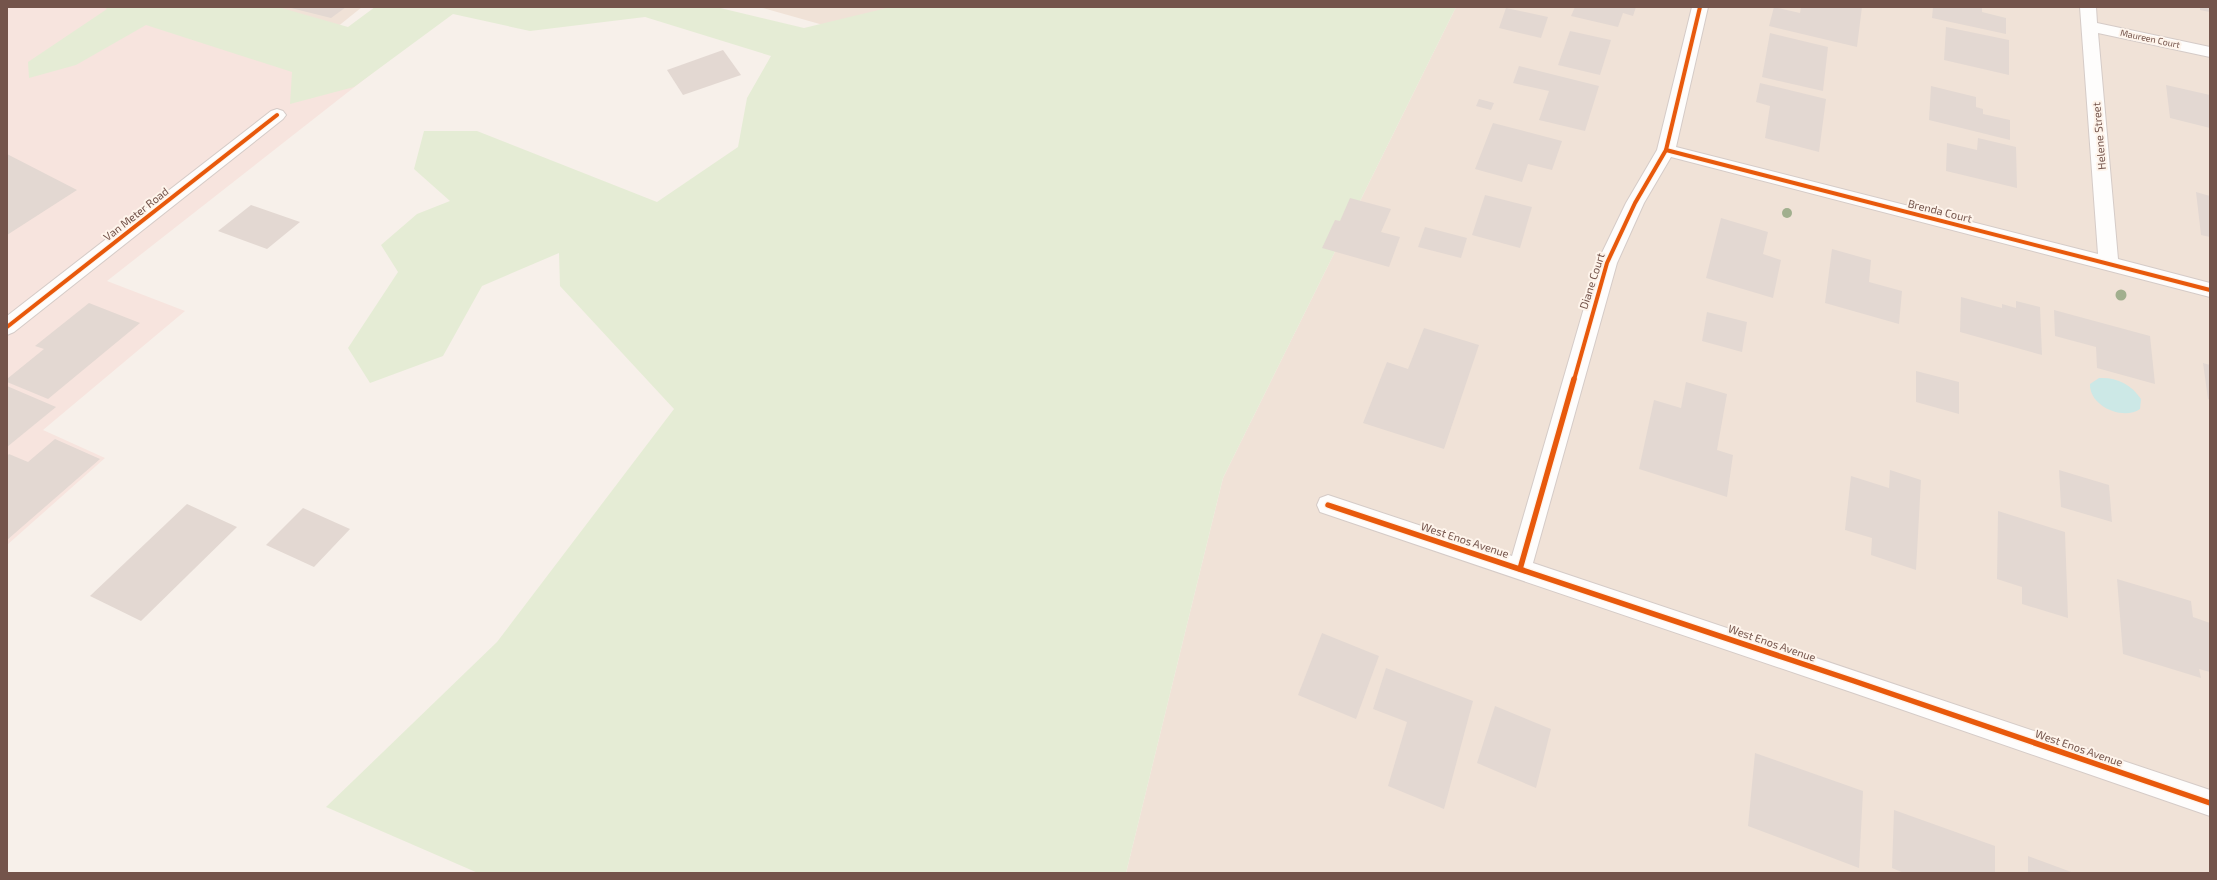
<svg xmlns="http://www.w3.org/2000/svg" width="2217" height="880" font-family="'Exo 2',sans-serif">
  <style>
    .residential { fill: #f0e2d7 }
    .commercial { fill: #f7e4de }
    .green { fill: #e5ecd5 }
    .water { fill: #cce8e6 }
    .building { fill: #e3d8d2 }
    .lines { fill: none; stroke-linecap: round; stroke-linejoin: round }
    .minor-casing { stroke: #d5cbc7; stroke-width: 2 }
    .minor { fill: #fefdfc; fill-rule: evenodd }
    .cycleway-far1-casing { stroke: #fef4eb; stroke-width: 6 }
    .cycleway-casing { stroke: #fef4eb; stroke-width: 8 }
    .cycleway-far1 { stroke: #e8590c; stroke-width: 4 }
    .cycleway { stroke: #e8590c; stroke-width: 5.5 }
    .tree { fill: #a1af8e }
    .labels { text-anchor: middle; stroke-width: 4; stroke-linejoin: round; paint-order: stroke }
    .far-street-label { font-size: 9px; fill: #74544b; stroke: #fef4eb }
    .street-label { font-size: 11px; fill: #74544b; stroke: #fef4eb }
  </style>
  <rect width="100%" height="100%" fill="#f7f0ea"/>
  <!-- residential -->
  <g class="residential">
    <path d="M231 7H362L326 36Z"/>
    <path d="M759 7H910L880 41Z"/>
    <path d="M1456 7H2210V873H1126L1223 478Z"/>
  </g>
  <!-- commercial -->
  <path class="commercial" d="M7 7H231L394 56 107 281 185 311 43 430 105 458 7 545Z"/>
  <!-- green -->
  <path class="green" d="M104 7H278L348 27 375 7H716L804 28 891 7H1456L1223 478 1126 873H478L326 807 497 642 674 409 560 286 559 253 482 286 443 356 370 383 348 348 398 272 381 245 417 214 450 201 414 169 424 131H477L657 202 738 147 747 98 771 56 645 17 530 31 453 14 354 87 290 104 292 72 146 25 76 65 29 78 28 62 107 9Z"/>
  <!-- water -->
  <path class="water" d="M2099 378C2116 377 2131 384 2141 399L2140 409C2123 421 2089 406 2090 384Z"/>
  <!-- building -->
  <g class="building">
    <path d="M287 7H346L331 18Z"/>
    <path d="M1575 7H1636L1633 16 1623 13 1618 27 1571 16Z"/>
    <path d="M1774 7 1800 13 1801 7H1862L1857 47 1769 26Z"/>
    <path d="M1933 7 1982 8V12L2006 18V34L1932 18Z"/>
    <path d="M2200 7H2210V12L2200 10Z"/>
    <path d="M1506 8 1548 17 1541 38 1499 28Z"/>
    <path d="M1946 27 2009 40V75L1944 60Z"/>
    <path d="M1570 31 1611 40 1600 75 1558 65Z"/>
    <path d="M1770 33 1828 47 1823 91 1762 77Z"/>
    <path d="M723 50 741 75 683 95 667 70Z"/>
    <path d="M1519 66 1599 86 1585 131 1539 120 1549 91 1513 83Z"/>
    <path d="M1760 83 1826 99 1819 152 1765 138 1770 106 1756 102Z"/>
    <path d="M2166 85 2210 95V128L2170 118Z"/>
    <path d="M1931 86 1976 97V107L1983 109V114L2010 120V140L1929 120Z"/>
    <path d="M1479 99 1494 103 1491 110 1476 106Z"/>
    <path d="M1493 123 1562 141 1552 170 1528 164 1522 182 1475 169Z"/>
    <path d="M1978 138 2016 147 2017 188 1946 171 1947 143 1977 150Z"/>
    <path d="M7 154 77 190 7 235Z"/>
    <path d="M2196 192 2210 196V237L2201 235Z"/>
    <path d="M1485 195 1532 207 1520 248 1472 235Z"/>
    <path d="M1350 198 1391 209 1381 232 1400 237 1389 267 1322 248 1335 220 1340 221Z"/>
    <path d="M251 205 300 222 267 249 218 231Z"/>
    <path d="M1721 218 1768 232 1763 254 1781 260 1773 298 1706 278Z"/>
    <path d="M1425 227 1467 238 1461 258 1418 247Z"/>
    <path d="M1832 249 1871 260 1869 282 1902 291 1899 324 1825 303Z"/>
    <path d="M1961 297 2002 308V304L2016 308V301L2040 307 2042 355 1960 332Z"/>
    <path d="M89 303 140 323 48 399 7 382V379L44 349 35 346Z"/>
    <path d="M2054 310 2150 336 2155 384 2097 368 2096 347 2055 336Z"/>
    <path d="M1707 312 1747 322 1742 352 1702 341Z"/>
    <path d="M1424 328 1479 345 1444 449 1363 423 1387 362 1408 369Z"/>
    <path d="M2203 363 2210 365V400L2208 399Z"/>
    <path d="M1916 371 1959 382V414L1916 402Z"/>
    <path d="M1686 382 1727 394 1717 450 1733 455 1727 497 1639 469 1654 400 1681 408Z"/>
    <path d="M7 386 56 407 7 447Z"/>
    <path d="M55 439 100 459 7 540V456L9 454 28 462Z"/>
    <path d="M1890 470 1921 480 1916 570 1871 555 1872 538 1845 530 1851 476 1889 488Z"/>
    <path d="M2059 470 2109 485 2112 522 2061 507Z"/>
    <path d="M187 504 237 527 141 621 90 596Z"/>
    <path d="M303 508 350 529 314 567 266 545Z"/>
    <path d="M1998 511 2065 532 2068 618 2022 604V587L1997 579Z"/>
    <path d="M2117 579 2191 601 2193 617 2210 623V672L2199 669 2201 678 2123 654Z"/>
    <path d="M1322 633 1379 656 1356 719 1298 695Z"/>
    <path d="M1386 668 1473 701 1444 809 1388 786 1407 722 1373 709Z"/>
    <path d="M1495 706 1551 729 1536 788 1477 763Z"/>
    <path d="M1755 753 1863 791 1859 868 1748 826Z"/>
    <path d="M1894 810 1995 846V873H1904L1892 868Z"/>
    <path d="M2028 856 2074 873H2028Z"/>
  </g>
  <g class="lines">
    <!-- minor casing -->
    <g class="minor-casing">
      <g id="minor">
        <path d="M1692 7H1708L1676 147 2098 254 2080 7H2096L2097 23 2210 47V57L2098 33 2118 259 2210 283V297L1671 157 1644 203 1617 263 1533 563 2210 790V816L1854 693 1320 512 1317 505 1320 498 1328 495 1512 556 1597 263 1626 203 1657 150Z"/>
        <path d="M277 109 283 111 286 115 283 119 14 332 7 335V316L271 111Z"/>
      </g>
    </g>
    <!-- minor -->
    <use href="#minor" class="minor"/>
    <!-- cycleway-far1 casing -->
    <g class="cycleway-far1-casing">
      <g id="cycleway-far1">
        <path d="M1666 150 2210 290"/>
        <path d="M7 327 277 115"/>
        <path d="M1574 380 1607 263 1635 203 1666 150 1700 7"/>
      </g>
    </g>
    <!-- cycleway casing -->
    <g class="cycleway-casing">
      <g id="cycleway">
        <path d="M1328 505 1854 681 2210 803"/>
        <path d="M1520 569 1574 379"/>
      </g>
    </g>
    <!-- cycleway-far1 -->
    <use href="#cycleway-far1" class="cycleway-far1"/>
    <!-- cycleway -->
    <use href="#cycleway" class="cycleway"/>
  </g>
  <!-- trees -->
  <g class="tree">
    <circle cx="1787" cy="213" r="5"/>
    <circle cx="2121" cy="295" r="5.5"/>
  </g>
  <g class="labels">
    <!-- far-street labels -->
    <g class="far-street-label">
      <text transform="translate(2150 39) rotate(12)" y="3">Maureen Court</text>
    </g>
    <!-- street labels -->
    <g class="street-label">
      <text transform="translate(2099 136) rotate(-95)" y="4">Helene Street</text>
      <text transform="translate(1940 211) rotate(14)" y="4">Brenda Court</text>
      <text transform="translate(136 214) rotate(-38)" y="4">Van Meter Road</text>
      <text transform="translate(1592 281) rotate(-72)" y="4">Diane Court</text>
      <text transform="translate(1465 540) rotate(18)" y="4">West Enos Avenue</text>
      <text transform="translate(1772 643) rotate(19)" y="4">West Enos Avenue</text>
      <text transform="translate(2079 748) rotate(19)" y="4">West Enos Avenue</text>
    </g>
  </g>
  <!-- border -->
  <rect width="2217" height="880" fill="none" stroke="#74544b" stroke-width="16"/>
</svg>
